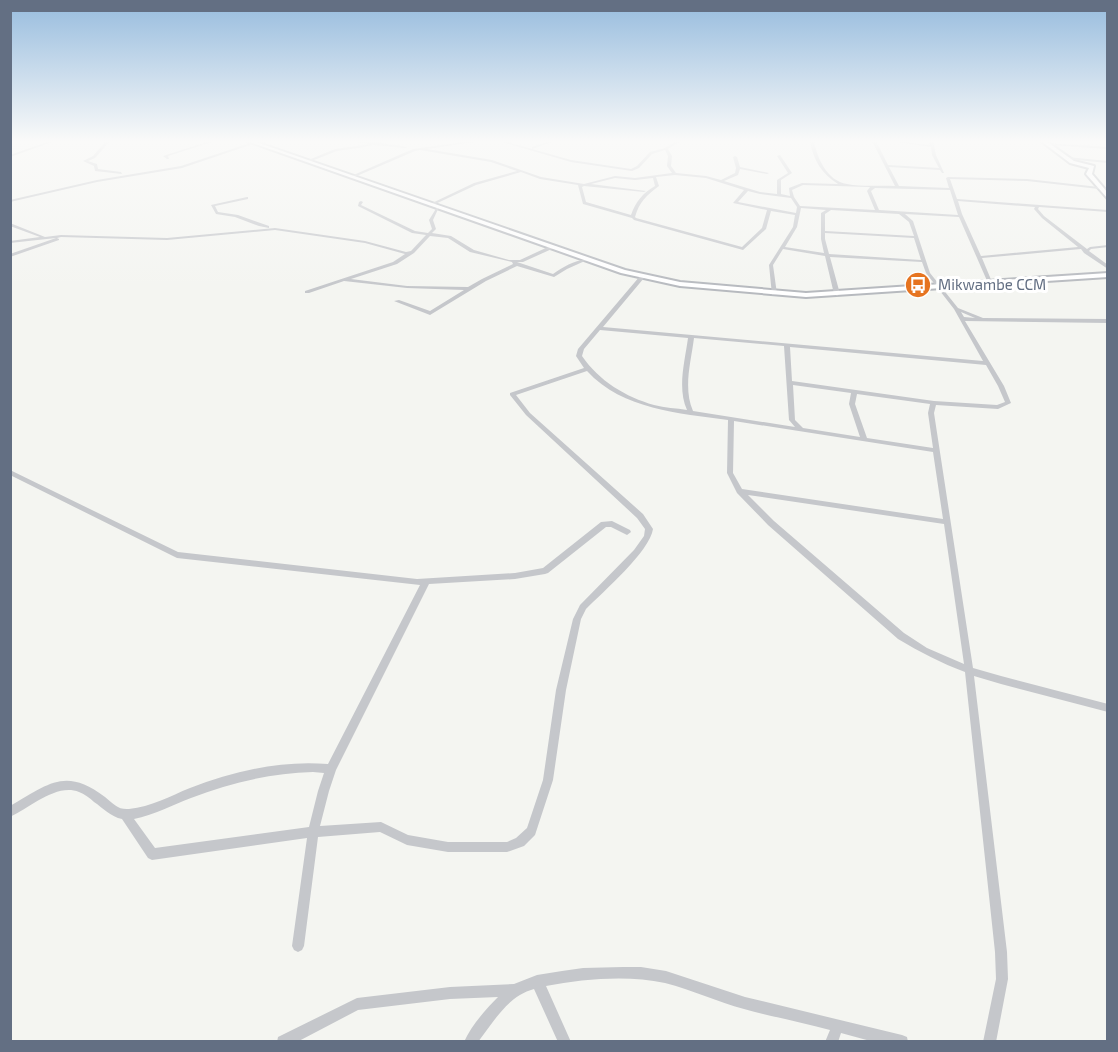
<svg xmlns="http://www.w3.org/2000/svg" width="1118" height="1052" font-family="'Exo 2',sans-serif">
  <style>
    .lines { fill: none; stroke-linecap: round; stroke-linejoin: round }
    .secondary-casing { stroke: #b7babf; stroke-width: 4 }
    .street { fill: #c5c7cb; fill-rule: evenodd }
    .secondary { fill: #fff; fill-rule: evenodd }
    .labels { text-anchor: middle; stroke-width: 6; stroke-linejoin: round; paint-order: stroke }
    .far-poi-label { font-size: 15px; fill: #636f83; stroke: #fff; text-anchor: start }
  </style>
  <rect width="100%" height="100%" fill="#f4f5f1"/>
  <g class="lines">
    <!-- secondary casing -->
    <g class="secondary-casing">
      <g id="secondary">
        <path d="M247 141H253L625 270 680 282 806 293 1108 273V277L806 297 680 286 621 273Z"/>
        <path d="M1041 141H1046L1074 161 1094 166 1092 174 1108 193V199L1086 174 1089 168 1070 163Z"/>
      </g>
    </g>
    <!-- street -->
    <g class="street">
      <path d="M50 141H55L10 157V155Z"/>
      <path d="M106 141H110L95 158 88 161 97 164 98 169 121 172 122 174 95 171 94 166 83 161 93 156Z"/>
      <path d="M210 141H215L168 156 169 159H167L163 156Z"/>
      <path d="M350 141 375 142 407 147 405 148 374 145 364 147 337 151 309 162 306 161 335 149 370 144Z"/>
      <path d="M471 141H480L427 149 492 160 541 177 584 184 615 176 635 178 672 173 667 166 668 156 665 150 652 154 639 168 632 171 571 162 499 141H505L532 149V147L550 141H555L532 149 571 160 631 169 637 166 650 152 665 148 677 141H681L668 149 672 156 671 166 676 173 706 176 721 180 735 173 736 168 733 157 735 156 737 157 740 167 769 173 767 174 740 169 738 175 724 181 760 192 777 194V180L788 173 777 156 780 155 792 173 781 180V194L790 196 789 188 802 183 838 184C822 174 813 160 810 141H814C817 158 827 181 847 184 862 187 879 185 895 186L872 141H876L888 165 939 168 932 155 931 147 891 141 930 145 929 141H933L936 155 944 173H942L940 170 889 167 899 186 949 188 946 178 948 177 1027 179 1108 188V190L1027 181 950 179 957 199 1108 210V212L1039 207 1038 209 1044 216 1087 249 1090 247 1108 245V247L1091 249 1089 251 1108 265V269L1084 253 1081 249 982 258 992 282 988 283 959 217 905 214 913 221 930 273 958 308 983 318 1108 319V323L965 321 1004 386 1011 403 998 409 936 405 934 413 973 668 1001 676 1108 704V712L1001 684 974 676 1007 952 1008 979 996 1042H983L996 979 995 952 965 672C941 663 920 652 898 639L768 525 737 493 727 473 728 420C679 413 623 410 587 371L516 395 530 413 643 514 653 529C650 551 603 592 586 609L581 619 566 690 553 780 535 835 524 846 507 852H448L407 845 380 832 318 837 304 946 302 950 298 952 294 950 292 946 307 838 152 860 148 858 122 819C111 817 103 808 94 802 90 798 84 794 79 792 56 783 30 808 10 817V806C49 784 65 767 105 797 114 804 118 810 129 809 151 807 170 796 190 788 234 771 281 760 328 764L420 585 177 558 10 475V470L178 552 417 579 515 573 543 568 601 522 612 521 630 530 631 532 627 535 611 527H606L548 573 545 574 515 579 429 584 336 770 329 791 320 826 381 822 408 835 448 842H507L516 838 527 828 543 780 556 690 573 619 580 605 634 550 644 536 645 529 637 518 526 415 510 395V393L584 368 576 356 578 349 640 276H642L644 277V278L603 327 983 361 954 309 926 273 922 262 830 257 840 294 837 296 834 294 825 256 783 249 773 265 777 294 772 295 769 265 793 227 795 215 771 211 766 229 743 250 634 220 632 218 583 204 578 185 540 179 521 172 476 185 431 206 428 205 474 183 517 171 491 162 420 150 415 151 352 178 349 177 413 149ZM675 175 706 178 744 190 733 203 767 210 762 228 742 247 636 218 635 217C639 202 647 195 659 186L656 177ZM615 178 635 180 653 178 655 186C643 193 636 201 631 215L586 202 582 187 584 186 644 192 646 191 591 184ZM803 185 870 187 867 191 875 210 800 206 794 197 792 190ZM875 188 950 190 958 215 879 210 871 191ZM748 191 760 194 791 198 797 207 796 213 738 202ZM958 201 1035 207 1034 209 1042 218 1078 247 981 256 962 214ZM801 208 826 210 821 213V239L824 253 785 247 797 227ZM831 210 899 214 909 222 914 236 825 231V214ZM825 233 914 238 921 260 829 254 825 239ZM961 312 975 318 964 317ZM600 330 688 338C685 361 677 388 687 410 676 408 665 408 654 405 626 397 599 381 582 356L584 349ZM694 338 784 346 789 420 795 427 693 411C683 388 691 362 694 338ZM790 347 986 365 998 386 1005 402 997 405 934 401 792 381ZM793 385 851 393 849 404 860 437 803 428 795 420ZM857 394 930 404 928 413 933 448 867 438 855 404ZM734 421 933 452 943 519 742 489 733 473ZM748 495 944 524 964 664 927 648 904 633 774 521ZM313 772 324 773 318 791 309 827 155 848 134 819C154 815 172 805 191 798 230 783 271 773 313 772Z"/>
      <path d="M253 142 256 143 182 168 97 182 10 202V200L97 180 181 166Z"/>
      <path d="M1048 143 1108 147V149L1049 145Z"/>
      <path d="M1067 157 1108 161V163L1066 159Z"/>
      <path d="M247 197H248V199L215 206 218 212 238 215 269 226V228L259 226 235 217 216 214 211 205Z"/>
      <path d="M361 201 363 202 361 205 415 231 428 233 432 229 429 220 437 207H439L433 220 436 229 432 233 451 236 474 250 509 260H520L550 246H554V248L523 262H517L553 274C563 267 576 259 587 260L567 269 554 277 517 266 486 281 430 315 394 301 399 300 430 311 464 290 407 288 344 281 309 293H305V291L393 262 405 254 365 243 275 230 167 240 61 237 57 238 59 239V240L10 257V254L56 238 10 243V241L40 237 10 226V223L45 237 61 235 167 238 275 228 365 241 406 252 411 251 426 235 412 233 358 206 359 202ZM430 236 448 238 470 252 512 262 513 264 482 279 468 287 407 286 351 279 397 264 414 253Z"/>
      <path d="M623 967H641L666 971 745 997 902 1035 907 1037 908 1042H874L841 1033 838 1042H825L830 1030C801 1022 773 1017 744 1009 718 1002 692 990 665 983 627 975 584 979 546 986L571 1042H558L534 989C508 996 494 1021 478 1042H464C471 1026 486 1009 498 997L450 999 358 1010 297 1042H277L278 1037 357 998 450 987 514 984 537 975 562 971 583 968Z"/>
    </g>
    <!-- secondary -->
    <use href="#secondary" class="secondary"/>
  </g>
  <!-- sky -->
  <linearGradient id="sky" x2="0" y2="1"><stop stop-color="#97bcde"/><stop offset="0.49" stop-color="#fafaf9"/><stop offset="1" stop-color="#fafaf9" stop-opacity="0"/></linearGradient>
  <rect width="1118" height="288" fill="url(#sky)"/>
  <!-- icons -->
  <defs>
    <g id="bus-disc" transform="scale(1.35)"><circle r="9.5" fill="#e67420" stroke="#fff"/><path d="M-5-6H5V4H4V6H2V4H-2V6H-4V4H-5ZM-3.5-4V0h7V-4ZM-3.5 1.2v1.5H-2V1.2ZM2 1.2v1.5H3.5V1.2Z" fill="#fff"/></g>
  </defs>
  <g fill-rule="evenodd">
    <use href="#bus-disc" x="918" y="285"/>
  </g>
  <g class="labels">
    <!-- far-poi labels -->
    <g class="far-poi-label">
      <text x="938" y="290">Mikwambe CCM</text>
    </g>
  </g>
  <!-- border -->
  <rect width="1118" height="1052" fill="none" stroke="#636f83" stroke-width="24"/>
</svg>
